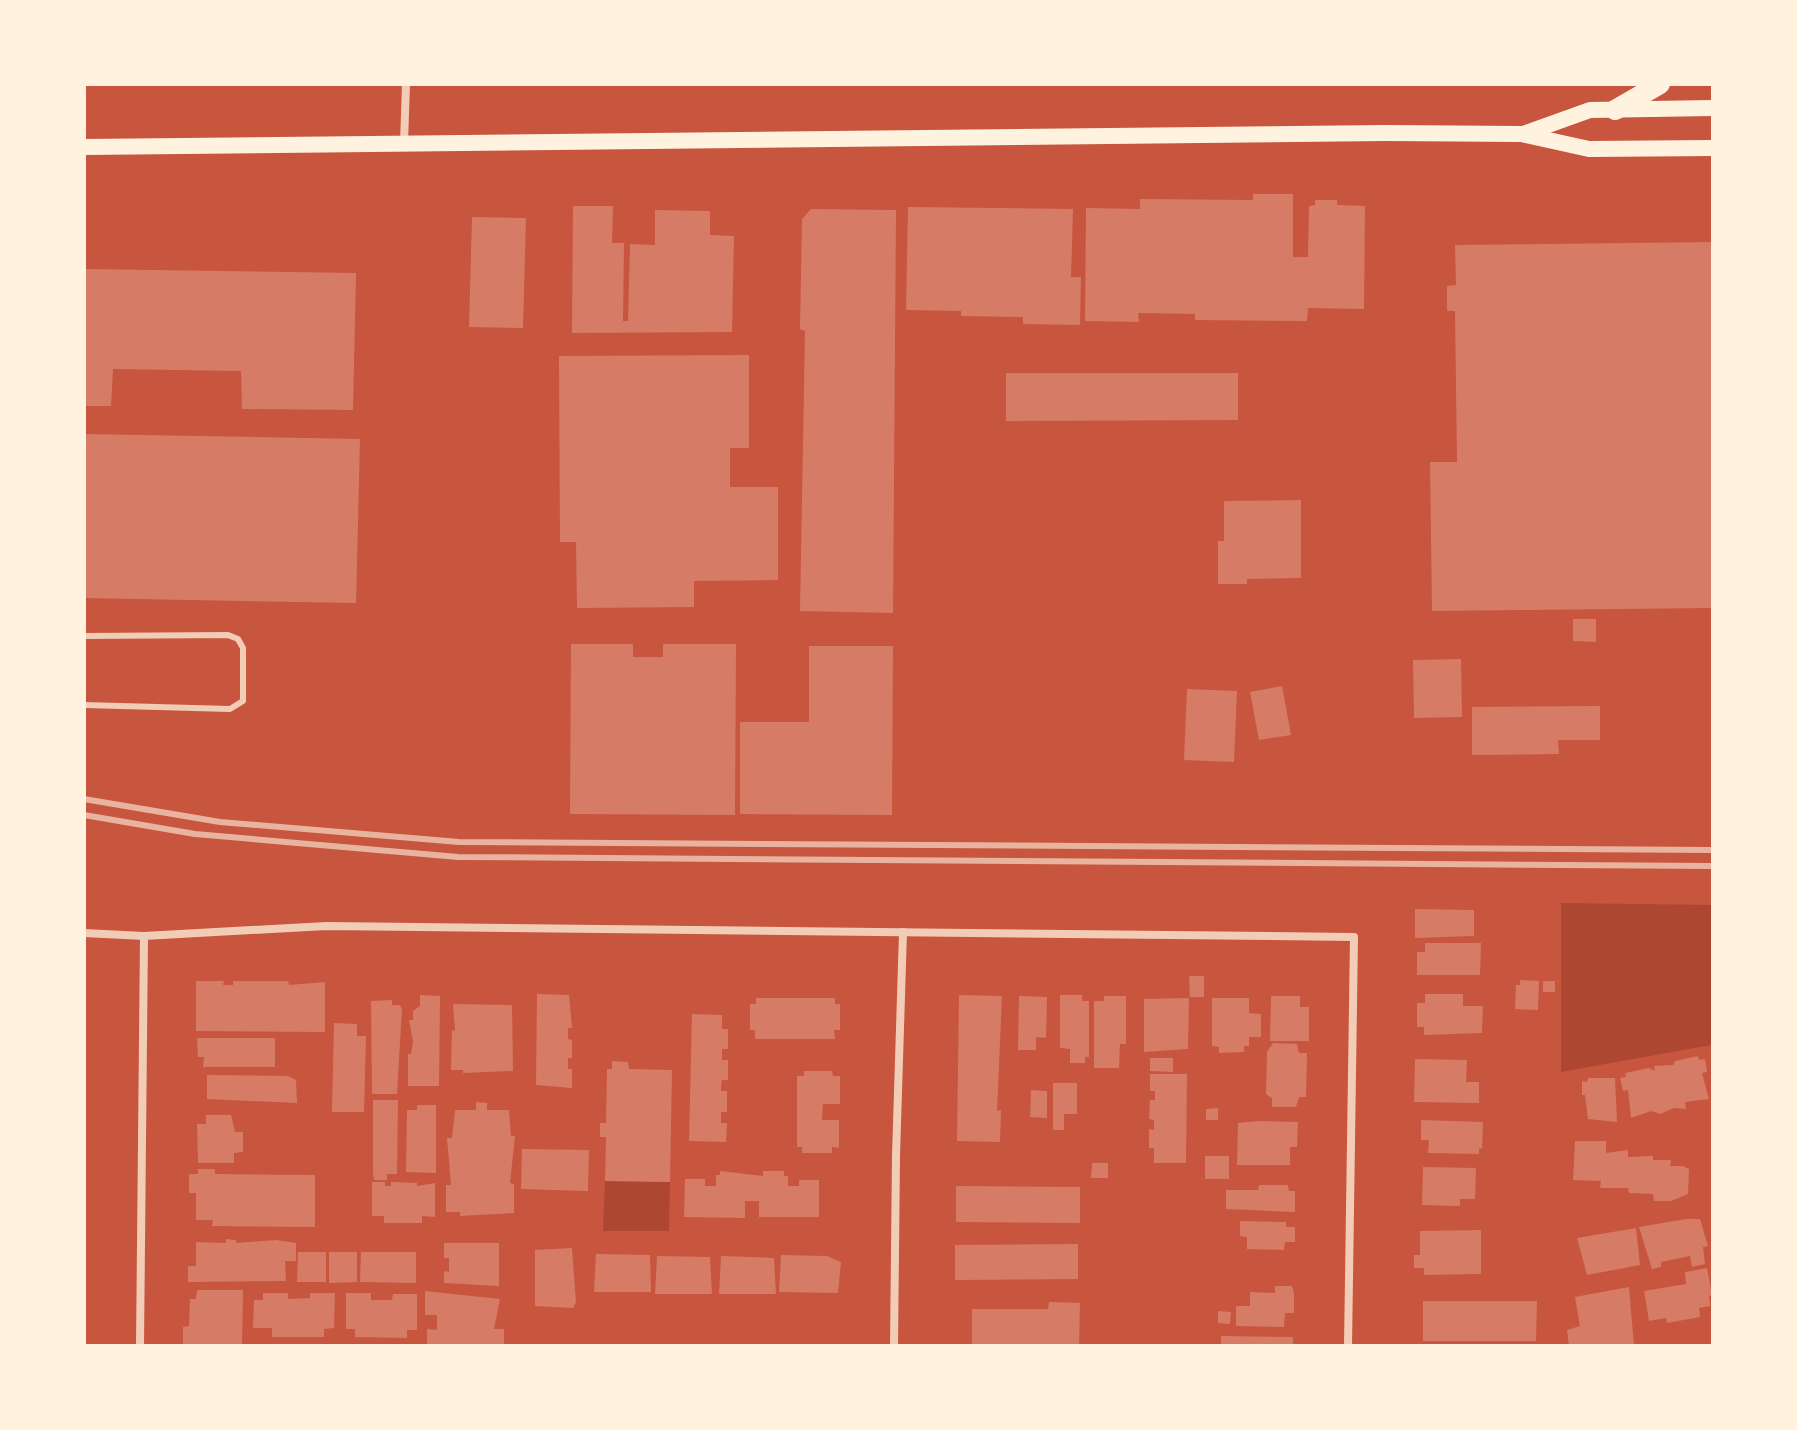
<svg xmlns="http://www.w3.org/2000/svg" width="1797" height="1430" font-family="'Public Sans',sans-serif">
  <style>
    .green { fill: #ae4732 }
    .building { fill: #d67c66 }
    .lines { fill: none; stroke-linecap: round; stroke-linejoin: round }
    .service { stroke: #f1ccb7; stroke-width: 6 }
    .minor { stroke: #f1ccb7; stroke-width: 8 }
    .secondary { stroke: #fff3e0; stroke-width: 16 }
    .primary { stroke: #fff3e0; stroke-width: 20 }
    .rail { stroke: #e9b49f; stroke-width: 6 }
  </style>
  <rect width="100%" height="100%" fill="#c8553d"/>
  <!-- green -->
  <g class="green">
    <path d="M1561 903 1713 905V1061L1711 1045 1561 1072Z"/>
    <path d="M605 1181 670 1182 669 1231H603Z"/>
  </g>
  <!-- building -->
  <g class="building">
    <path d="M1253 194H1293V257H1308L1309 206 1315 205V200H1337V205L1365 206 1364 309 1308 308 1307 321 1195 320V314L1138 313 1139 322 1085 321 1086 208 1140 209V199L1253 200Z"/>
    <path d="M573 206H613L612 243H624L623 321H628L630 244 655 245V210L710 211V235L734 236 732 332 572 333Z"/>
    <path d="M908 207 1073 209 1071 277H1081L1080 325 1023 324V317L961 316V311L906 310Z"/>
    <path d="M811 209 896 210 893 613 800 611 805 331 800 329 802 219Z"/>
    <path d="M472 217 526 218 523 328 469 327Z"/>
    <path d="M1713 242V608L1432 611 1430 462H1457L1455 311H1447V286L1456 285 1455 245Z"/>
    <path d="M84 269 356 273 353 410 242 409 241 371 113 369 111 406H84Z"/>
    <path d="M749 355V448H730V487H778V580L694 581V607L577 608 576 542H560L559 356Z"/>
    <path d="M1006 373H1238V420L1006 421Z"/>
    <path d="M84 434 360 439 356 603 84 598Z"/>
    <path d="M1301 500V578L1247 579V584H1218V541H1224V501Z"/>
    <path d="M1573 619H1596V642L1573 641Z"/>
    <path d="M571 644H633V657H663V644H736L735 815 570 814Z"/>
    <path d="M809 646H893L892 815 740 814V722H809Z"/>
    <path d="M1461 659 1462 717 1414 718 1413 660Z"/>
    <path d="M1282 686 1291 735 1259 740 1250 692Z"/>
    <path d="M1187 689 1237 691 1234 762 1184 760Z"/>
    <path d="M1600 706V740H1558L1559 754 1472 755V707Z"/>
    <path d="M1415 909 1474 910V936L1415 938Z"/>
    <path d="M1425 943H1481L1480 975H1417V952H1425Z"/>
    <path d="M1189 976H1204V997H1190Z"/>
    <path d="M1520 980 1539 981 1538 1010 1515 1009 1516 985H1520Z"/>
    <path d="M196 981H224L223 985H233V981H288L289 985 325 982V1032L196 1031Z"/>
    <rect x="1543" y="981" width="12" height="11"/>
    <path d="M537 994 569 995 572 1028H568V1039L572 1040V1058H568V1069H572V1088L536 1085Z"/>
    <path d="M1425 994H1463V1006H1483L1482 1033 1424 1035V1027H1417V1003H1425Z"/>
    <path d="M420 995 440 996 439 1086H408V1054H411L413 1041 409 1020H413V1011L420 1006Z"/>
    <path d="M959 995 1002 996 997 1111 1001 1110 1000 1142 957 1141Z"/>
    <path d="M1060 995H1082V1001H1089V1057H1085V1063H1070V1049L1060 1048Z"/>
    <path d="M1019 996 1047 997 1046 1038 1036 1037V1050H1018Z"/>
    <path d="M1104 996H1126V1044H1120L1119 1068H1094V1001H1104Z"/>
    <path d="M1271 996H1300V1007H1309V1041H1270Z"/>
    <path d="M756 998H835V1004H840V1030H834L835 1039H755V1030H750V1004H756Z"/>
    <path d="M1189 998 1188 1049 1144 1052V999Z"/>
    <path d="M1212 998H1249V1013L1261 1014V1037H1249V1046H1244V1052L1219 1053V1047L1212 1046Z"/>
    <path d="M392 1000V1005H400L402 1009 397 1094H372L371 1001Z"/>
    <path d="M453 1004 512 1005 513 1071 463 1073V1070H451L452 1030 455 1031Z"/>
    <path d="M692 1014 722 1015V1029H728V1049H722V1060H728V1080H722L721 1087V1091H727V1112H721V1123H727L726 1142 689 1141Z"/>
    <path d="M334 1023 357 1024V1036H366L364 1112H332Z"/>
    <path d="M197 1038H275V1067H203L204 1057H198Z"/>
    <path d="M1273 1043 1297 1044 1299 1053H1307L1306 1097H1299L1296 1107H1272V1098L1266 1094 1267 1052Z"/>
    <path d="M1698 1056 1699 1060 1705 1059 1707 1072 1702 1073 1709 1099 1685 1102 1686 1109 1674 1108 1660 1114 1651 1111 1631 1118 1628 1090 1623 1091 1620 1078 1626 1077 1625 1073 1649 1068 1655 1071 1654 1066 1673 1065 1675 1061Z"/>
    <path d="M1150 1058H1173V1072L1150 1071Z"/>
    <path d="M1415 1059 1467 1060 1466 1082H1479V1103L1414 1102Z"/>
    <path d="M612 1061 628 1062 629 1069 672 1070 670 1182 605 1181 606 1137H600V1123H606L607 1069H612Z"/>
    <path d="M804 1071H832L833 1076H840V1104H823L822 1120H839V1148L832 1147V1153H802V1147H797V1076H804Z"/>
    <path d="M1150 1074H1187L1186 1163H1154V1148H1149V1129L1154 1130V1120L1149 1119 1150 1100H1155V1091H1150Z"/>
    <path d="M207 1075 288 1076 296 1080 297 1103 207 1099Z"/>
    <path d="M1588 1078H1615L1617 1122 1588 1119 1585 1095H1582V1081L1587 1082Z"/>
    <path d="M1053 1083H1077V1114H1064V1130H1053Z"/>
    <path d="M1031 1090 1047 1091V1118L1030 1117Z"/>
    <path d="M373 1100H398L397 1174H387V1180H374L373 1174Z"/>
    <path d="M476 1102 487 1103V1110H509L511 1136H515L510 1183 514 1184V1213L460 1216V1212H446V1185H451L447 1138H452L455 1110H476Z"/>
    <path d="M417 1105H436V1173L406 1172 407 1110H417Z"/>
    <path d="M1218 1108V1120H1206V1109Z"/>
    <path d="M206 1115H231L235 1132H243V1152L234 1153V1163H198L197 1124H206Z"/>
    <path d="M1421 1120 1483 1122 1482 1149 1479 1148V1154L1428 1153 1429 1140H1421Z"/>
    <path d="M1258 1121 1298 1122 1297 1147H1290V1165H1237L1238 1123Z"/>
    <path d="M1575 1141H1606V1153L1628 1150V1157L1653 1156V1160H1671L1670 1166H1683L1689 1169 1688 1194 1671 1201H1654L1653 1194 1629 1193 1628 1188H1600L1601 1181 1573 1180Z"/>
    <path d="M522 1149 589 1150 588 1191 521 1189Z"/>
    <rect x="1205" y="1156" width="24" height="23"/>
    <path d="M1092 1163H1108V1178H1091Z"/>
    <path d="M1423 1167 1476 1168 1475 1199H1460V1206L1422 1205Z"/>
    <path d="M198 1169H215V1174L315 1175V1227L212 1226 213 1220H196V1193H189V1174H198Z"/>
    <path d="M720 1171 763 1176V1171H784V1176H788V1186H799V1180H819V1217H759V1201H745V1218L684 1217 685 1179H705V1186H716V1175H720Z"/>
    <path d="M372 1182H385V1186H391V1182L417 1183V1186L435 1183V1217L422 1216V1223H384V1216H372Z"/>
    <path d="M1259 1185H1288L1289 1191H1295V1212L1226 1209V1190H1258Z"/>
    <path d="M956 1186 1080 1187V1223L956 1222Z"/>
    <path d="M1686 1219H1700L1708 1246 1703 1247 1705 1264 1692 1267 1690 1256 1661 1262V1267L1652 1269 1639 1227Z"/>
    <path d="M1240 1221 1286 1222V1227H1295V1242H1285L1284 1250 1247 1249V1237L1240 1236Z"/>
    <path d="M1636 1228 1640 1265 1587 1275 1577 1238Z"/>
    <path d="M1481 1230V1274L1424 1275V1268H1414V1255H1420V1231Z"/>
    <path d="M226 1239 236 1240V1243L276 1240 296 1243V1261H285L286 1281 188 1282V1266H196V1242L226 1243Z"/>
    <path d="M444 1243H499V1286L444 1283V1271L449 1272V1258H444Z"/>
    <path d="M1078 1244V1279L955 1280V1245Z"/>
    <path d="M572 1248 576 1302 573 1308 535 1306V1250Z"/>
    <path d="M298 1252H326V1282H297Z"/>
    <path d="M329 1252H357V1282L329 1283Z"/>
    <path d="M361 1252H416V1283L360 1282Z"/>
    <path d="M596 1254 650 1255 651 1292H594Z"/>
    <path d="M781 1255 827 1256 841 1262 838 1293 779 1292Z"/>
    <path d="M657 1256 710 1257 712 1294H655Z"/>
    <path d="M721 1256 774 1258 776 1294H719Z"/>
    <path d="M1707 1268 1712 1295 1709 1296 1710 1306 1699 1308 1700 1317 1667 1323 1666 1318 1649 1321 1644 1291 1686 1284 1685 1272Z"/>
    <path d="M1275 1286H1292L1294 1293V1313H1285L1284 1327 1236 1326V1306H1250V1292L1275 1293Z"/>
    <path d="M1629 1287 1634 1346H1569L1567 1330 1580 1326 1575 1297Z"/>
    <path d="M197 1290H243L242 1346 183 1345V1327L189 1326 190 1299H196Z"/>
    <path d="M425 1291 500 1299 494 1329H504V1346H427V1329L437 1330V1315H425Z"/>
    <path d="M263 1293H288V1299L310 1298V1293H335L334 1328 324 1329V1337H272V1328H253L254 1300H263Z"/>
    <path d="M346 1293H371V1300H392L393 1294H417V1330H407V1338L355 1337V1329H346Z"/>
    <path d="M1423 1301H1537L1536 1341H1423Z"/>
    <path d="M1049 1302 1080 1303 1079 1346H972V1309H1048Z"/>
    <path d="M1218 1311 1231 1312 1230 1324 1218 1323Z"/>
    <path d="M1221 1336 1293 1337V1346H1221Z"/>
  </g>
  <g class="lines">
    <!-- service -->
    <path class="service" d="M84 636 228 635 238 639 243 648V701L230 709 84 705"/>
    <!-- minor -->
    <g class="minor">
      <path d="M404 143 406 84"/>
      <path d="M84 933 144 936 326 926 1354 937 1348 1346"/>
      <path d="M140 1346 144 936"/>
      <path d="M894 1346 896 1156 903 932"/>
    </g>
    <!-- secondary -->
    <g class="secondary">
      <path d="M1523 134 1590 110 1713 108"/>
      <path d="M84 147 1386 133 1521 134 1589 149 1713 148"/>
    </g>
    <!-- primary -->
    <path class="primary" d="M1615 110 1660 84"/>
    <!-- rail -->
    <g class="rail">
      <path d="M84 799 220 822 459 842 1713 850"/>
      <path d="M84 815 195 834 458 857 1713 866"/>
    </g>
  </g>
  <!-- border -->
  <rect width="1797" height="1430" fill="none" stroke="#fff3e0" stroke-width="172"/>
</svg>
